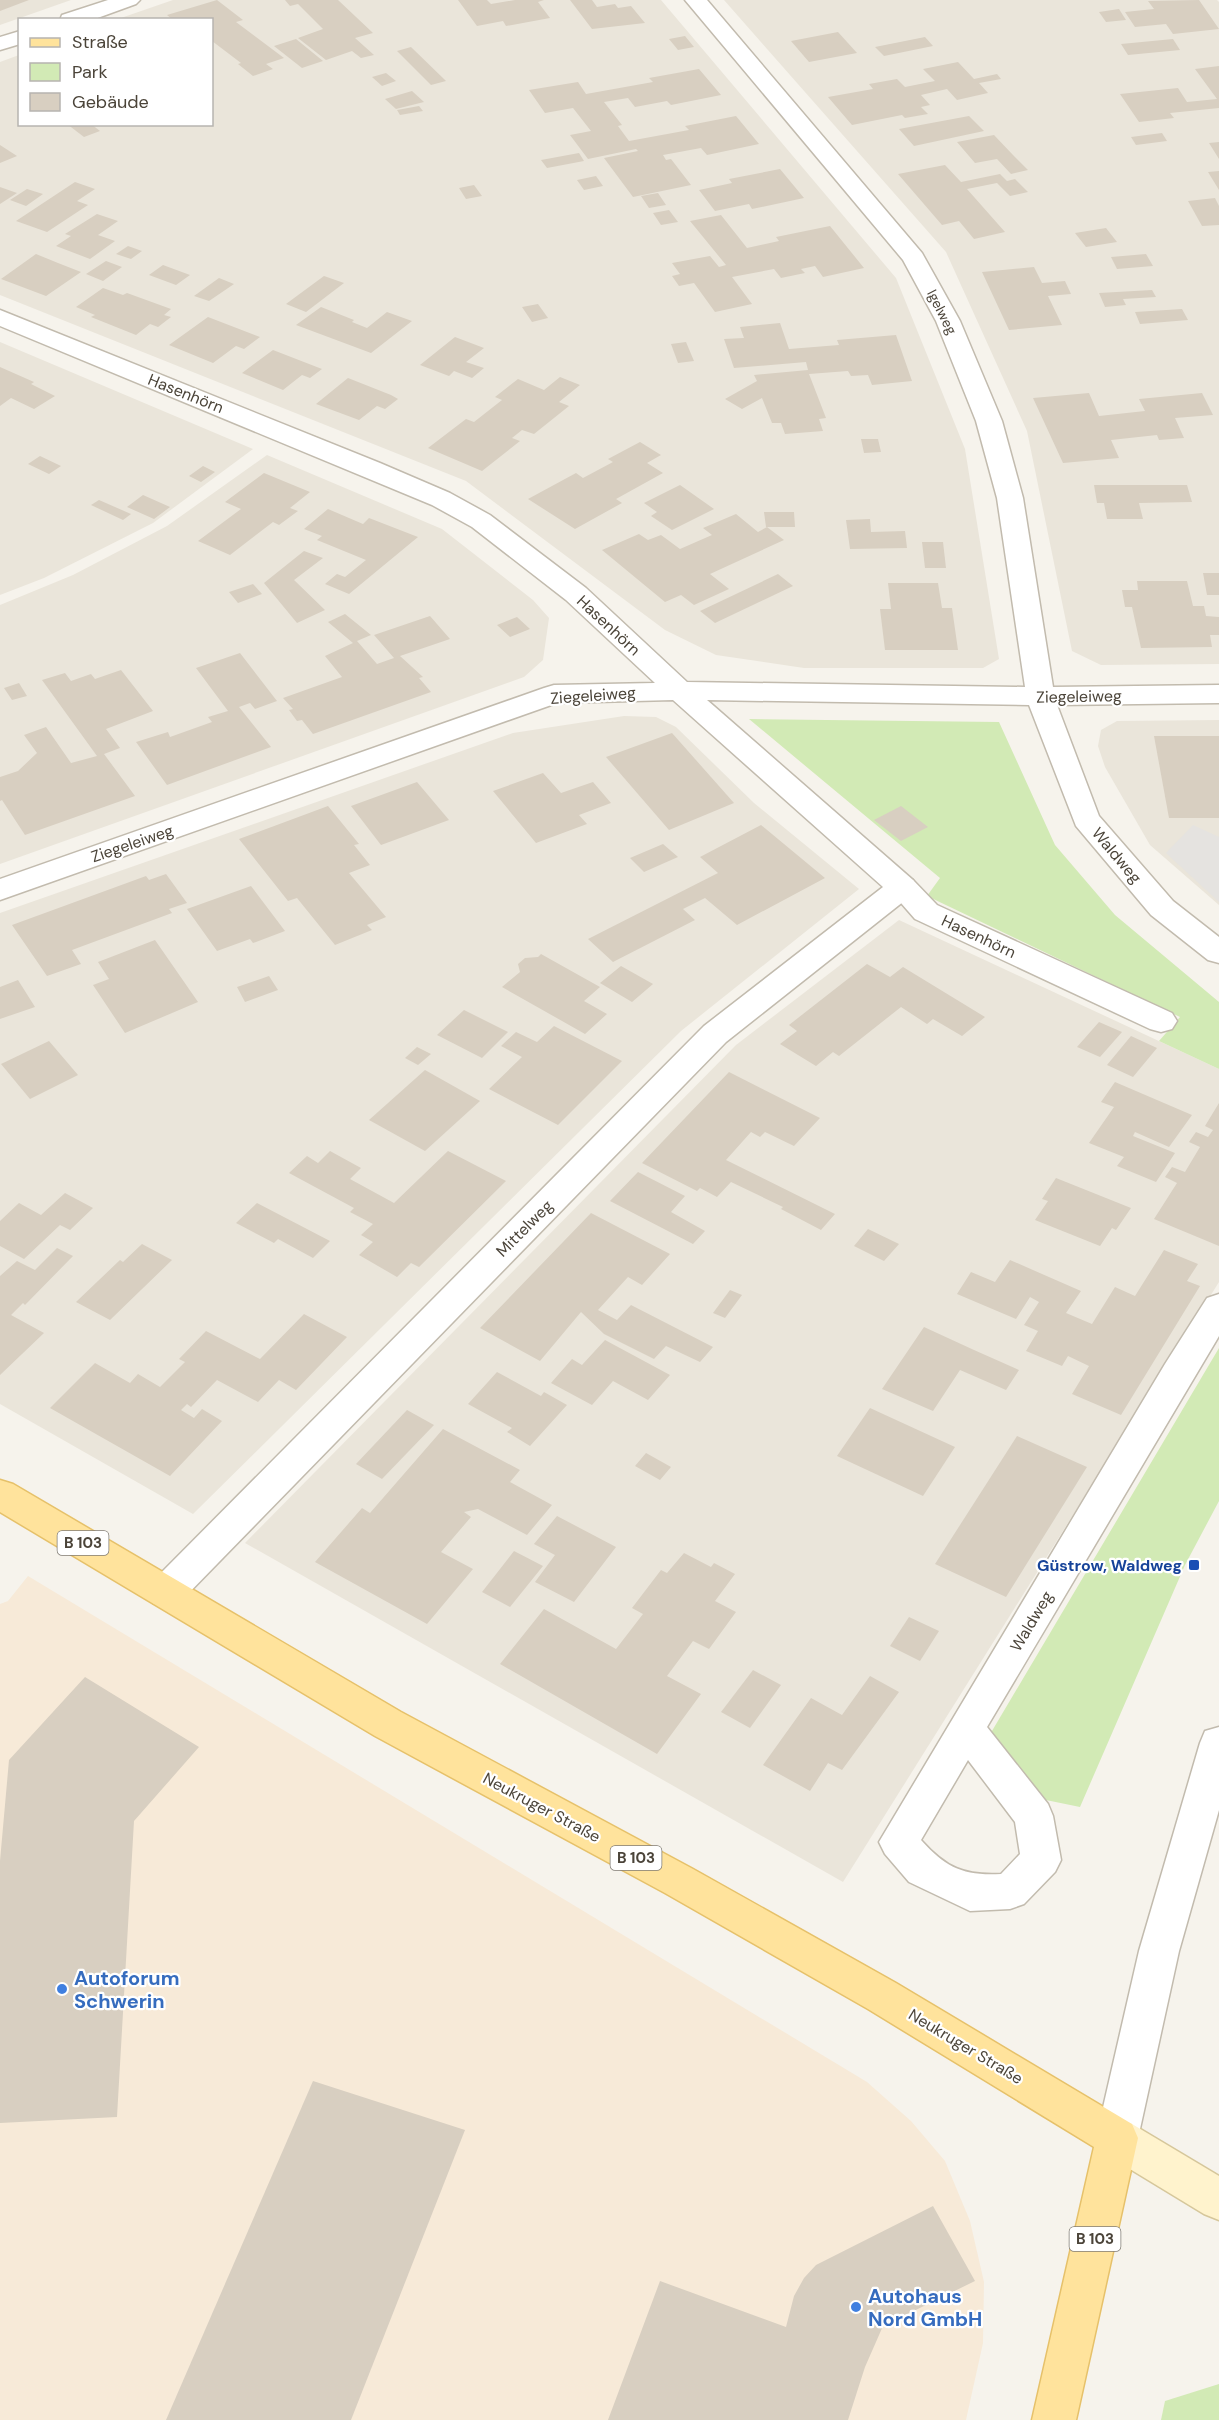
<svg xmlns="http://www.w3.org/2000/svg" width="1219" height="2420" font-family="'DM Sans',sans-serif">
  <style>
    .residential { fill: #eae5da }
    .commercial { fill: #f7ead8 }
    .green { fill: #d2eab5 }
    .parking { fill: #e5e3e0 }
    .building { fill: #d8cfc1 }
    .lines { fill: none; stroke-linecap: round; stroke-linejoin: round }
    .lane-casing { stroke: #c2bbae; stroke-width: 3 }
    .street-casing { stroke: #c2bbae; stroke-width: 3 }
    .secondary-casing { stroke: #d6c79b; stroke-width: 3 }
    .primary-casing { stroke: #e6c16a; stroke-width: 3 }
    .lane { fill: #fff; fill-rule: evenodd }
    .street { fill: #fff; fill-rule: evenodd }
    .secondary { fill: #fff3cd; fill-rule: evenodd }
    .primary { fill: #ffe39c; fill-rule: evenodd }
    .transit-dot { fill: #1a4fb4; stroke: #fff; stroke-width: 2 }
    .shop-dot { fill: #3f7fe0; stroke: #fff; stroke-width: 2 }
    .labels { text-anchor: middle; stroke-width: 4.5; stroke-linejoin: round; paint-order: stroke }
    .far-street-label { font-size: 14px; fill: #4b4439; stroke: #fff }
    .shield { fill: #fff; stroke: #817c74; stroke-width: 1.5 }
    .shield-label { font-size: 15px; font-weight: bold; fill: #4b4439 }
    .street-label { font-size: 16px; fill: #4b4439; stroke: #fff }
    .transit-label { font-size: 16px; font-weight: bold; fill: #164399; stroke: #fff; text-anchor: end }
    .near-shop-label { font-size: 20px; font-weight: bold; fill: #366cbe; stroke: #fff; text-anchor: start }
  </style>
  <rect width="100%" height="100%" fill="#f6f3ec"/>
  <!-- residential -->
  <g class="residential">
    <path d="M0 0H71L0 25Z"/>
    <path d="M173 0H661L896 278 965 449 999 659 983 668H804L716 655 665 630 466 481 0 295V62L19 55 20 124H212V20L118 19Z"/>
    <path d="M724 0H1217L1219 2V664L1101 665 1072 651 1027 431 946 252Z"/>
    <path d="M0 342 253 449 153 523 44 578 0 595Z"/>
    <path d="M267 455 442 529 533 600 549 618 543 660 524 677 0 864V605L73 575 167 526Z"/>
    <path d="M624 716 656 717 676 727 754 803 859 889 681 1031 193 1514 0 1404V913L513 733Z"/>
    <path d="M1219 720V905L1150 845 1105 767 1098 746 1101 730 1117 721Z"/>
    <path d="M899 920 1219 1069V1282L843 1882 245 1543 736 1045Z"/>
  </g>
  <!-- commercial -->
  <path class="commercial" d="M28 1576 867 2082 911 2121 945 2161 970 2221 984 2282 983 2343 966 2420H0V1604L8 1601Z"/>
  <!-- green -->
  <g class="green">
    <path d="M749 719 999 722 1055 845 1115 915 1219 1002V1069L1159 1041 1180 1017 927 896 940 878Z"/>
    <path d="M1219 1348V1501L1185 1565 1080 1807 1041 1799 989 1736Z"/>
    <path d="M1219 2384V2420H1161L1165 2401Z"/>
  </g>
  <!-- parking -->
  <path class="parking" d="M1193 825 1219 837V902L1166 853Z"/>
  <!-- building -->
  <g class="building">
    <path d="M0 0H29L0 11Z"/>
    <path d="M217 0 243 20 236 22 284 58 266 64 273 69 253 76 238 64 241 63 212 41V20H173L167 15Z"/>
    <path d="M285 0H338L373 33 355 38 374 55 361 58 352 51 326 60 298 38 323 29 298 4 290 6Z"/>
    <path d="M458 0H487L491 4 515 0H544L538 2 550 18 506 26 503 21 477 26Z"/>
    <path d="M570 0H592L597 7 615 4 618 8 631 6 645 23 592 29Z"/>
    <path d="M1199 0 1219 29 1173 34 1166 24 1135 27 1125 12 1154 9 1148 1Z"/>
    <path d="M1119 9 1126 20 1106 22 1099 12Z"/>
    <path d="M838 32 857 53 809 62 791 41Z"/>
    <path d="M685 36 694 47 678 50 669 39Z"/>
    <path d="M925 37 933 46 884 56 875 47Z"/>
    <path d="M296 39 323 61 302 68 274 46Z"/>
    <path d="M1173 39 1180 50 1128 55 1121 44Z"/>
    <path d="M411 47 446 81 431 85 397 51Z"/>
    <path d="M958 62 974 79 997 74 1001 79 979 83 988 93 957 100 947 89 921 95 930 105 921 107 928 114 905 118 902 115 852 125 828 97 873 89 869 84 897 79 905 87 935 81 923 69Z"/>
    <path d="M1219 66V108L1170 113 1174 118 1139 122 1120 94 1178 88 1187 102 1217 99 1195 69Z"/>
    <path d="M699 69 721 95 671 105 667 101 635 107 628 98 604 102 622 125 618 126 629 141 689 130 685 126 736 116 759 144 707 155 701 148 663 155 666 160 671 159 691 185 633 197 604 158 638 151 636 149 588 159 570 135 591 131 573 108 545 113 529 90 578 82 586 94 653 82 649 78Z"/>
    <path d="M386 73 396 81 382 86 372 77Z"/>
    <path d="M412 91 424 102 396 109 385 99Z"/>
    <path d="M419 106 423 111 400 115 397 110Z"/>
    <path d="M969 116 984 131 914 146 899 129Z"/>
    <path d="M67 124H91L100 131 84 137Z"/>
    <path d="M1162 133 1167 141 1136 145 1131 137Z"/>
    <path d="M994 135 1013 155 1028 170 1011 174 997 159 975 163 957 142Z"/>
    <path d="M1219 142V159L1209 143Z"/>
    <path d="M0 145 17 156 0 163Z"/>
    <path d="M579 153 584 161 547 168 541 160Z"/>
    <path d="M945 165 961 182 1000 174 1007 181 1015 179 1028 192 1010 196 997 183 967 189 1005 232 974 239 959 221 942 225 898 174Z"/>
    <path d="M780 169 804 198 752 209 749 204 715 211 699 190 732 183 729 179Z"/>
    <path d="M1219 171V190L1208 172Z"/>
    <path d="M596 176 603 186 584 190 577 180Z"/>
    <path d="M75 182 95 189 77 201 88 205 47 232 16 221Z"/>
    <path d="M474 185 482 196 466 199 459 188Z"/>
    <path d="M0 187 17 193 0 204Z"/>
    <path d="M27 189 43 194 26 206 10 200Z"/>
    <path d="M658 193 666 205 649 208 641 196Z"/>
    <path d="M1215 198 1219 206V225L1202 226 1188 201Z"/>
    <path d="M669 210 678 222 661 225 653 213Z"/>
    <path d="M97 214 118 221 98 235 115 241 90 259 56 246 71 236 65 234Z"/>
    <path d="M721 215 747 248 779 241 776 237 830 226 864 268 823 277 815 266 801 269 805 273 781 278 774 269 732 277 752 304 715 312 694 283 679 286 672 276 680 274 672 263 710 256 719 267 726 265 690 221Z"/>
    <path d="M1106 228 1117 242 1086 247 1075 233Z"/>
    <path d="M128 246 142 251 131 259 116 254Z"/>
    <path d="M36 254 58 263 81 272 46 296 1 279Z"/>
    <path d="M1146 254 1153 266 1117 269 1111 257Z"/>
    <path d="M106 261 122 267 103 281 86 274Z"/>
    <path d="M163 265 190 275 176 285 149 275Z"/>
    <path d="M1034 267 1042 283 1065 281 1071 294 1048 296 1062 325 1009 330 982 272Z"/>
    <path d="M324 276 344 283 306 312 286 304Z"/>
    <path d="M219 278 234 284 209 301 194 296Z"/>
    <path d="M103 288 123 295 127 293 171 309 164 315 171 317 158 327 150 324 136 335 91 317 95 315 76 307Z"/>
    <path d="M1152 290 1156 297 1123 299 1126 305 1105 307 1099 293Z"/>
    <path d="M538 304 548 318 532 322 522 307Z"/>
    <path d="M321 307 354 320 352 322 367 328 387 312 412 321 371 353 296 325Z"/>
    <path d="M1182 309 1188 320 1140 324 1135 312Z"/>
    <path d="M208 317 260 337 244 349 236 346 213 363 169 345Z"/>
    <path d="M780 323 789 349 839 345 837 340 896 335 912 381 872 385 868 375 851 376 848 371 809 374 826 418 819 419 823 431 785 434 781 423H772L762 398 742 409 725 399 757 381 754 375 808 370 806 362 734 368 724 339 744 338 740 327Z"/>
    <path d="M455 337 484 348 466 362 484 368 472 378 454 371 449 376 420 365Z"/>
    <path d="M686 342 694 361 678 363 671 344Z"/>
    <path d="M273 350 322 369 310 378 302 375 283 390 242 373Z"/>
    <path d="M0 367 34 382 31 384 55 396 34 409 11 398 0 406Z"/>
    <path d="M560 377 580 385 559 402 569 406 534 434 522 430 512 438 520 441 482 471 428 448 466 419 474 422 502 400 495 397 518 379 544 390Z"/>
    <path d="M348 378 391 395 398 399 385 409 377 406 359 420 316 404Z"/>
    <path d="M1089 393 1099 416 1145 411 1139 399 1202 393 1213 415 1175 418 1184 438 1159 440 1157 435 1111 440 1119 458 1063 463 1033 398Z"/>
    <path d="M861 439H878L881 452 864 453Z"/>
    <path d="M640 442 661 455 647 463 663 473 616 499 622 503 575 529 528 499 576 473 583 478 613 462 608 459Z"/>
    <path d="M40 456 61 466 49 474 28 464Z"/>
    <path d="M203 466 215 472 201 482 189 476Z"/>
    <path d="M264 473 310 492 290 508 298 511 279 525 273 522 230 555 198 541 241 509 225 502Z"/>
    <path d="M680 485 714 509 672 530 651 516 657 512 644 503Z"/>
    <path d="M1094 485H1187L1192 502 1139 503 1143 519H1107L1104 503H1097Z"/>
    <path d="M143 495 170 507 154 519 127 507Z"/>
    <path d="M99 500 131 514 123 520 91 505Z"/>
    <path d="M328 509 363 524 369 518 418 537 349 594 325 584 337 574 345 577 366 560 317 540 322 536 304 529Z"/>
    <path d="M764 512H794L795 527H766Z"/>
    <path d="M736 514 758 532 767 527 784 540 710 574 729 589 694 605 681 595 665 602 602 550 639 534 648 540 661 535 680 549 712 535 703 528Z"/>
    <path d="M870 519 871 532 905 531 907 548 850 549 846 520Z"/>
    <path d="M922 542H943L946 568H925Z"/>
    <path d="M304 551 323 558 294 580 325 610 297 623 264 583Z"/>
    <path d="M1203 573H1219V595H1207Z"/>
    <path d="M778 574 793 586 715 623 700 611Z"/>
    <path d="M1137 581H1187L1193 606H1204L1206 616 1219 617V635H1210L1212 647 1141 648 1132 607H1125L1122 590H1138Z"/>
    <path d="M888 583H938L942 608H952L958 650H885L880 609H891Z"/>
    <path d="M253 584 262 594 238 603 229 592Z"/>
    <path d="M345 614 371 635 357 641 377 664 394 658 374 635 430 616 450 639 400 656 423 677 419 678 431 692 313 734 302 720 297 721 289 710 293 709 283 698 342 677 325 656 353 643 328 622Z"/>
    <path d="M517 617 530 629 510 637 497 625Z"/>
    <path d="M240 653 277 701 255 709 250 703 239 707 271 747 167 785 136 742 168 732 170 737 212 722 208 717 228 711 196 668Z"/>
    <path d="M121 670 153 711 106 729 120 748 104 754 135 796 25 835 2 800 0 801V777L18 771 37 753 24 735 46 727 71 763 97 756 42 680 65 673 71 681 91 674 95 679Z"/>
    <path d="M19 683 27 696 12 700 4 688Z"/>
    <path d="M672 733 734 803 669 830 606 757Z"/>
    <path d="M1154 736H1219V818H1169Z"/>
    <path d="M543 773 561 793 593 782 611 803 579 815 587 824 536 843 493 791Z"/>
    <path d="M417 782 449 820 381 845 351 806Z"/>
    <path d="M328 806 359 844 354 845 370 865 349 873 386 917 367 925 372 930 335 945 297 898 288 901 239 839Z"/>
    <path d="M901 806 928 827 901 841 874 820Z"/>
    <path d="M761 825 825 878 737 925 705 898 683 909 695 920 613 962 588 939 718 873 700 857Z"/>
    <path d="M663 844 678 857 644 872 630 858Z"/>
    <path d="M166 874 187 903 169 909 172 913 72 950 81 964 47 976 12 925 146 876 149 880Z"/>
    <path d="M251 886 285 931 253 943 250 939 217 951 187 909Z"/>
    <path d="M155 940 198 1002 125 1033 93 985 109 979 98 962Z"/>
    <path d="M541 954 600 987 584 1001 607 1014 585 1034 502 987 520 972 518 964 525 958 538 957Z"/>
    <path d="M867 964 890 977 903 967 985 1017 962 1036 933 1019 927 1024 901 1007 839 1056 833 1052 816 1066 780 1044 797 1031 789 1025Z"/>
    <path d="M621 966 653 984 632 1002 600 983Z"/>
    <path d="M269 976 278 990 245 1002 237 987Z"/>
    <path d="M18 980 35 1007 0 1019V987Z"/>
    <path d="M464 1010 508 1032 482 1058 437 1035Z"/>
    <path d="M1099 1022 1122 1032 1100 1057 1077 1047Z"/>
    <path d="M554 1026 622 1061 558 1125 489 1089 522 1057 501 1046 516 1032 537 1042Z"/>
    <path d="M1131 1036 1157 1048 1133 1077 1107 1065Z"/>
    <path d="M49 1041 78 1075 30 1099 1 1064Z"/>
    <path d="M417 1047 431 1054 418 1065 405 1058Z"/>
    <path d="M425 1070 480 1101 425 1151 369 1120Z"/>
    <path d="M729 1072 820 1118 794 1146 765 1132 760 1137 751 1132 726 1160 835 1214 821 1230 781 1209 783 1207 731 1182 717 1197 700 1188 697 1191 642 1163Z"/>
    <path d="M1115 1082 1192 1115 1169 1147 1135 1132 1133 1136 1175 1153 1156 1182 1117 1166 1124 1157 1089 1143 1114 1107 1101 1102Z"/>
    <path d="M1219 1103V1246L1154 1219 1177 1183 1165 1177 1172 1167 1185 1172 1200 1147 1189 1142 1196 1132 1208 1137 1213 1130 1205 1126Z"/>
    <path d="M330 1151 361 1168 350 1179 394 1203 448 1151 506 1181 419 1267 411 1263 397 1277 359 1255 373 1242 361 1235 373 1224 350 1212 354 1208 289 1173 307 1156 318 1163Z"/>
    <path d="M638 1172 685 1196 671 1212 705 1231 693 1244 610 1201Z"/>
    <path d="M1056 1178 1131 1208 1116 1230 1112 1228 1100 1246 1035 1220 1048 1201 1042 1199Z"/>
    <path d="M65 1193 93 1208 70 1230 60 1225 24 1259 0 1246V1221L19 1203 41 1215Z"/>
    <path d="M257 1203 330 1241 313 1258 278 1239 274 1243 236 1223Z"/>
    <path d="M591 1213 670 1254 642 1285 628 1277 598 1310 617 1320 631 1305 713 1347 700 1362 666 1346 654 1359 604 1334 581 1312 540 1361 480 1328Z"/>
    <path d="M868 1229 899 1244 884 1261 854 1246Z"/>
    <path d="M142 1244 172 1260 110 1320 76 1302 120 1260 123 1262Z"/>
    <path d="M57 1248 73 1256 25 1305 23 1303 11 1315 44 1333 0 1375V1276L17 1261 35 1270Z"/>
    <path d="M1164 1250 1198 1264 1187 1281 1200 1286 1121 1415 1072 1394 1089 1366 1068 1356 1062 1366 1026 1351 1038 1331 1024 1325 1039 1302 1030 1297 1016 1319 957 1294 971 1272 995 1282 1010 1260 1081 1291 1066 1313 1092 1324 1115 1287 1135 1296Z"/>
    <path d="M730 1290 742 1295 725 1318 713 1313Z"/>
    <path d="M304 1314 347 1337 296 1390 279 1380 258 1402 217 1380 191 1407 187 1404 181 1410 194 1418 202 1409 222 1421 170 1476 50 1408 95 1363 130 1383 138 1374 160 1387 185 1362 179 1359 206 1331 260 1359Z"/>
    <path d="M924 1327 974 1350 1019 1370 1006 1390 960 1370 933 1411 882 1389Z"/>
    <path d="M605 1340 670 1375 648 1400 613 1381 592 1405 551 1383 572 1359 582 1365Z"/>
    <path d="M497 1372 541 1396 544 1392 567 1405 530 1446 507 1432 512 1428 468 1404Z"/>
    <path d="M870 1408 955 1447 923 1496 837 1456Z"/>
    <path d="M407 1410 434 1425 382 1479 356 1464Z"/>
    <path d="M443 1429 520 1470 510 1482 552 1505 527 1535 478 1509 464 1512 471 1517 441 1552 473 1569 427 1624 315 1562 362 1508 370 1513Z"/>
    <path d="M1017 1436 1087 1467 1006 1597 935 1564Z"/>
    <path d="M646 1453 671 1467 660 1480 635 1466Z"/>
    <path d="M557 1516 616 1547 574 1602 535 1582 555 1555 534 1544Z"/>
    <path d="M514 1551 543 1566 510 1607 482 1592Z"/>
    <path d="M684 1553 711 1567 714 1563 735 1574 715 1601 736 1612 709 1649 693 1641 667 1676 701 1694 657 1754 500 1664 544 1609 616 1649 643 1614 632 1608 661 1570 667 1573Z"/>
    <path d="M909 1617 939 1631 920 1661 890 1646Z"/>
    <path d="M753 1670 781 1685 750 1728 721 1712Z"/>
    <path d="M870 1676 899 1692 842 1770 828 1763 810 1791 763 1765 811 1698 842 1715Z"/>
    <path d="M85 1677 199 1747 134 1821 117 2117 0 2123V1861L9 1760Z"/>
    <path d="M313 2081 465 2130 351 2420H166Z"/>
    <path d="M933 2206 975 2281 883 2326 865 2367 848 2420H608L660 2281 786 2327 794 2296 804 2278 816 2265Z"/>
  </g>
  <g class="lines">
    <!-- lane casing -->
    <g class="lane-casing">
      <g id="lane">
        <path d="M902 877 913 880 937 905 1172 1013 1177 1021 1172 1029 1161 1032 1150 1029 915 919 887 887 891 880Z"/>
        <path d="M1219 1294V1336L987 1727 1048 1804 1053 1816 1061 1860 1055 1872 1024 1904 1010 1909 970 1911 909 1882 885 1854 879 1842 1165 1364 1207 1298ZM968 1760 1015 1822 1020 1854 1001 1874C964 1876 946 1868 921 1840Z"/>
      </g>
    </g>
    <!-- street casing -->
    <g class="street-casing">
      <g id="street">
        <path d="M108 0H140L136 4 92 20H60L62 15Z"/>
        <path d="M685 0H707L922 253 960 321 1002 421 1023 498 1053 687 1219 685V703L1057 705 1099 816 1173 901 1219 937V963L1208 960 1151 915 1076 826 1029 705 707 700 913 880 917 887 913 894 726 1042 179 1603 166 1607 153 1603 148 1592 153 1581 704 1026 883 887 673 700 557 703 0 900V879L544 688 554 685 655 683 566 600 472 527 432 505 0 326V310L380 463 450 493 490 515 586 588 687 682 1025 687 997 498 976 421 936 321 903 260Z"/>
        <path d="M20 31V44L0 50V37Z"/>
        <path d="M1219 1727V1810L1179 1951 1138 2138 1132 2152 1117 2158 1102 2152 1096 2138 1139 1951 1200 1743 1205 1731Z"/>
      </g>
    </g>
    <!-- secondary casing -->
    <g class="secondary-casing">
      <path id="secondary" d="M1117 2118 1132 2124 1219 2176V2220L1204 2214 1102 2152 1096 2138 1102 2124Z"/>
    </g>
    <!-- primary casing -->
    <g class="primary-casing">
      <path id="primary" d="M0 1480 13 1484 401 1712 693 1869 896 1983 1132 2124 1138 2138 1076 2420H1032L1094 2147 868 2009 665 1893 375 1736 0 1512Z"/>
    </g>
    <!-- lane -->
    <use href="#lane" class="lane"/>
    <!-- street -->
    <use href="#street" class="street"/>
    <!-- secondary -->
    <use href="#secondary" class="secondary"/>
    <!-- primary -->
    <use href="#primary" class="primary"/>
  </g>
  <!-- markers -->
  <rect class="transit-dot" x="1188" y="1559" width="12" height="12" rx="3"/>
  <g class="shop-dot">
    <circle cx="62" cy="1989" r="6"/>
    <circle cx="856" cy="2307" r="6"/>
  </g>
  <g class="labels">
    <!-- far-street labels -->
    <g class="far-street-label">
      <text transform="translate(942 312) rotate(63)" y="5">Igelweg</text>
    </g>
    <!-- shield labels -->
    <g class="shield">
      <rect x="57.5" y="1531" width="51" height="24" rx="4.5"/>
      <rect x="610.5" y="1846" width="51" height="24" rx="4.5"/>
      <rect x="1069.5" y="2227" width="51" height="24" rx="4.5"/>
    </g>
    <g class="shield-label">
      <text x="83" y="1548">B 103</text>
      <text x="636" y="1863">B 103</text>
      <text x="1095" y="2244">B 103</text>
    </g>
    <!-- street labels -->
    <g class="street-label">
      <text transform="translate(186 393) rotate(22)" y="6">Hasenhörn</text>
      <text transform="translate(609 625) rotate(43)" y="6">Hasenhörn</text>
      <text transform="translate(593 695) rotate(-4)" y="6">Ziegeleiweg</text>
      <text transform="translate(1079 696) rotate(-1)" y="6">Ziegeleiweg</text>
      <text transform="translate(132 843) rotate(-19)" y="6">Ziegeleiweg</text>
      <text transform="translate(1117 855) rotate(50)" y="6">Waldweg</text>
      <text transform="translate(979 936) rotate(25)" y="6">Hasenhörn</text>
      <text transform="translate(524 1228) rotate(-45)" y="6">Mittelweg</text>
      <text transform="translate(1031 1621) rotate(-59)" y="6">Waldweg</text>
      <text transform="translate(542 1807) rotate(28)" y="6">Neukruger Straße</text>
      <text transform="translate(966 2046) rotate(31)" y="6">Neukruger Straße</text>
    </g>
    <!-- transit labels -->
    <g class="transit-label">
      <text x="1182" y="1571">Güstrow, Waldweg</text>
    </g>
    <!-- near-shop labels -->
    <g class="near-shop-label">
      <text x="74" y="1985">Autoforum<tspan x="74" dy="23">Schwerin</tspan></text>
      <text x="868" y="2303">Autohaus<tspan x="868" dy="23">Nord GmbH</tspan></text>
    </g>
  </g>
  <!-- legend -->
  <rect x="18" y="18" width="195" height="108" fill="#ffffff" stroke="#b7b4b0" stroke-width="1.5"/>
  <rect x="30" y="38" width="30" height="9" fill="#ffe39c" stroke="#b7b4b0" stroke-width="1.5"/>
  <text x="72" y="48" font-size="18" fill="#4b4439">Straße</text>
  <rect x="30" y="63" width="30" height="18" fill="#d2eab5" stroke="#b7b4b0" stroke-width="1.5"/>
  <text x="72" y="78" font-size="18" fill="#4b4439">Park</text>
  <rect x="30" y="93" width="30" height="18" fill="#d8cfc1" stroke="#b7b4b0" stroke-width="1.5"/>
  <text x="72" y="108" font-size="18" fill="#4b4439">Gebäude</text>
</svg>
